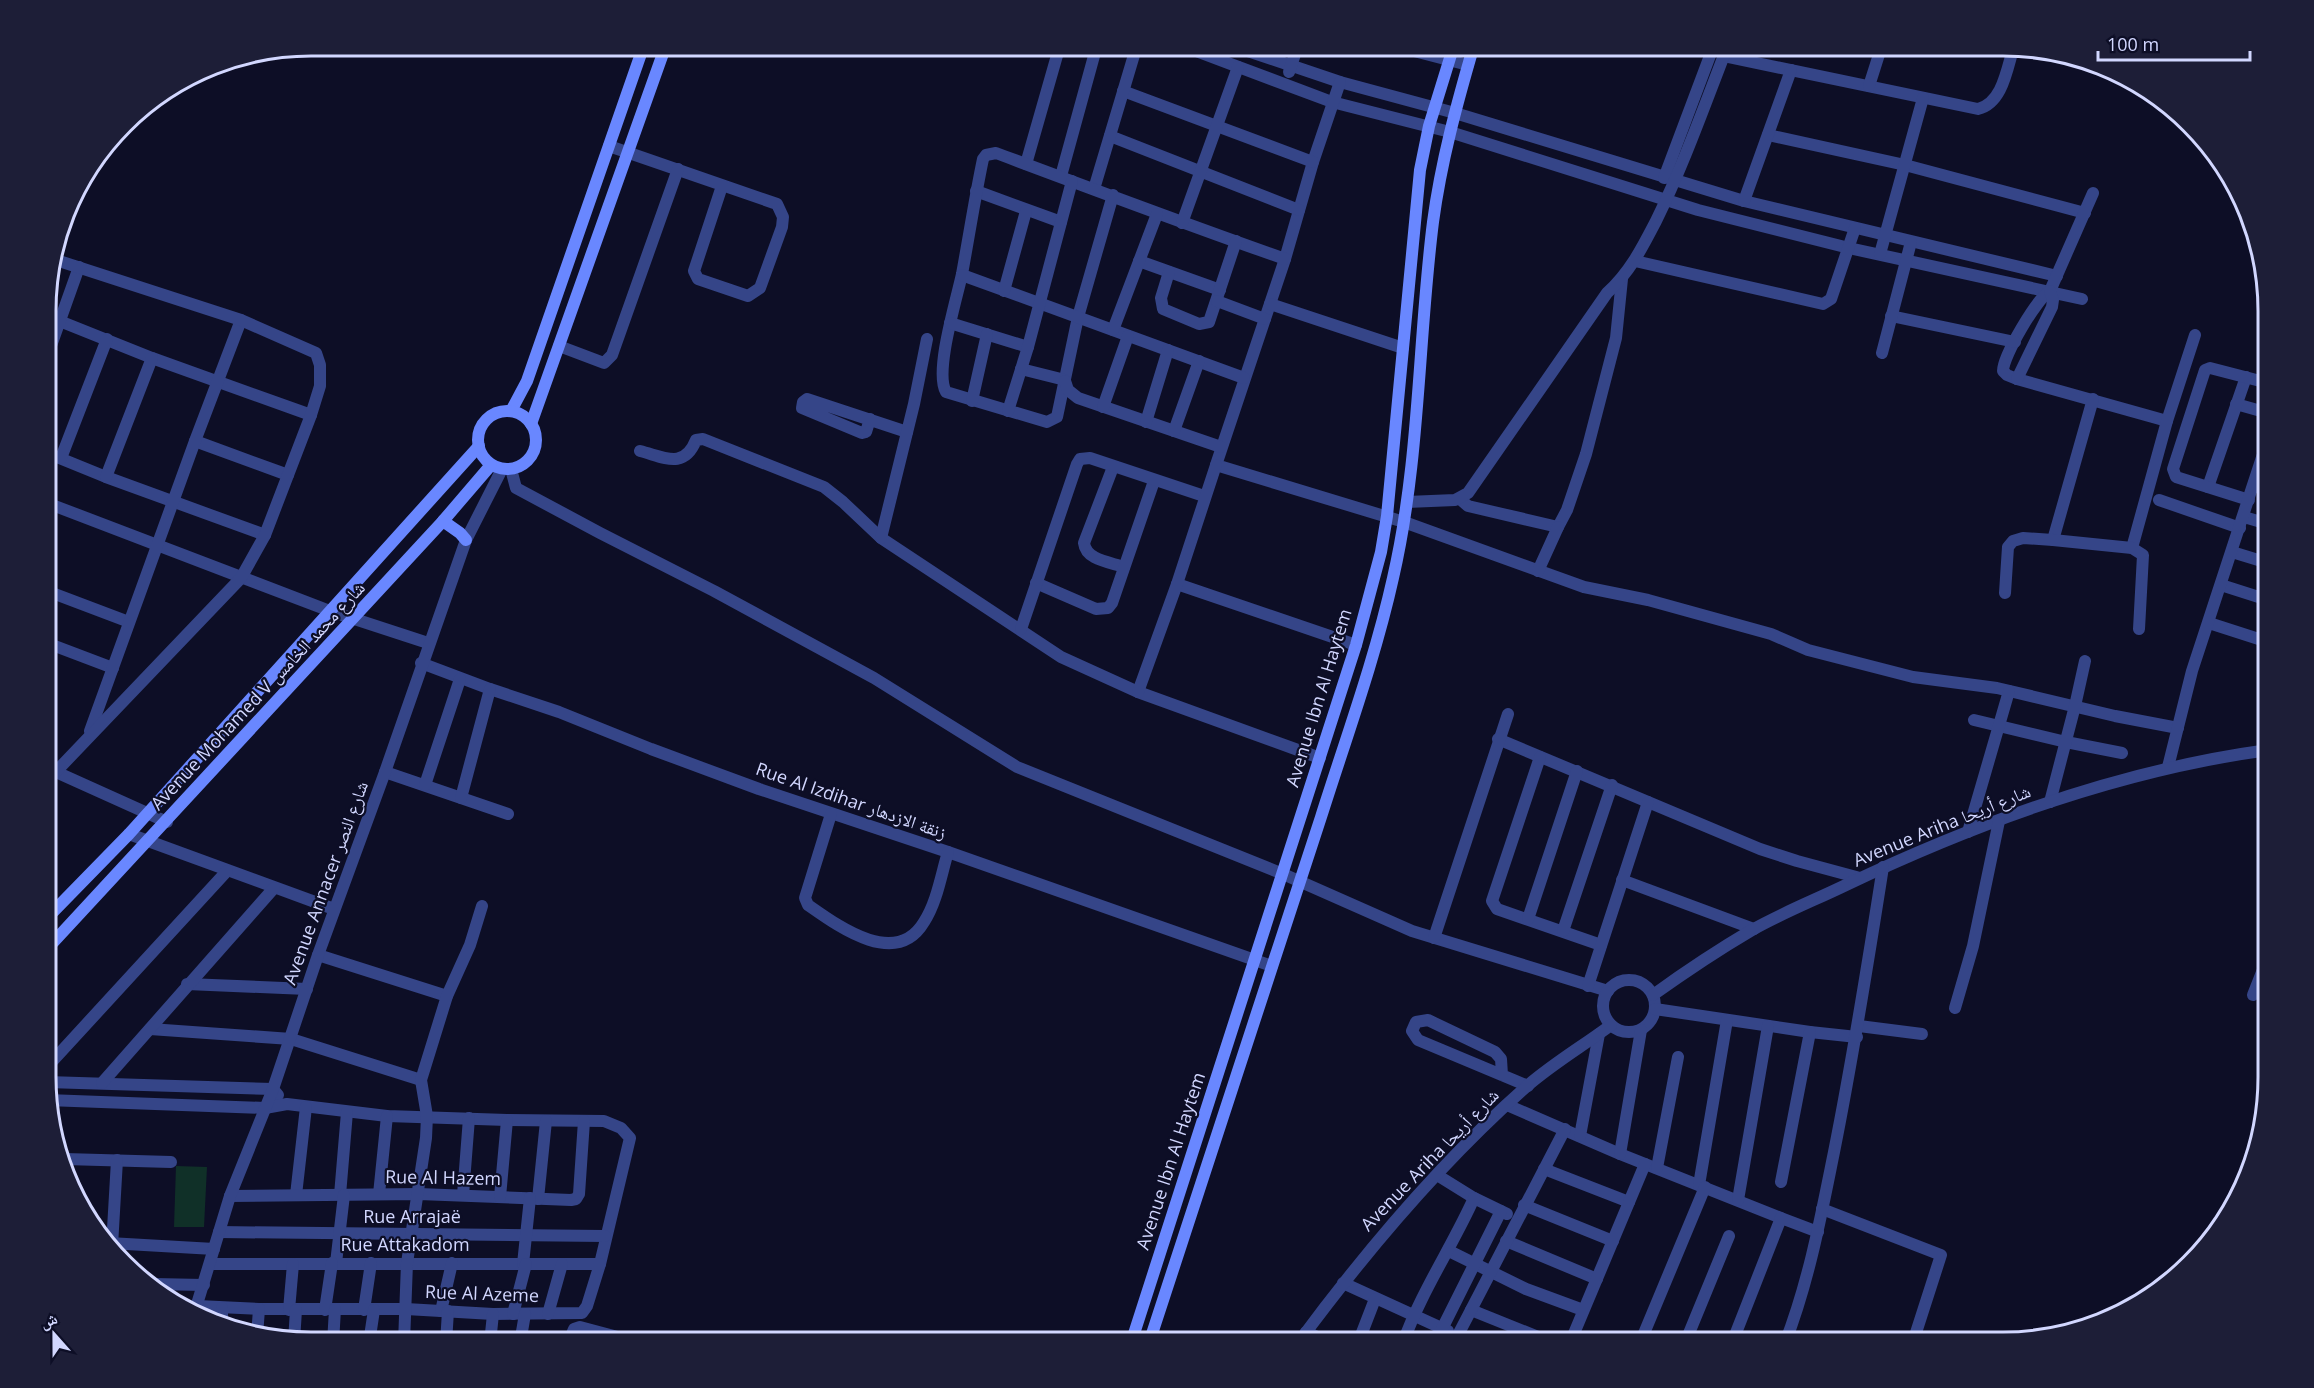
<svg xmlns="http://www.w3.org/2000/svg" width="2314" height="1388" font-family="'Open Sans','Noto Naskh Arabic',sans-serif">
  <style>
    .green { fill: #103028 }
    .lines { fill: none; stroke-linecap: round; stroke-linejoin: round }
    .street { stroke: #354588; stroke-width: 12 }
    .secondary { stroke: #6987ff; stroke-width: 12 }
    .labels { text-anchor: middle; stroke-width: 4.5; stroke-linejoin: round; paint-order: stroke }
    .street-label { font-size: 18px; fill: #d2d7ff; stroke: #0d0e26 }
    .rim { fill: none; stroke: #d2d7ff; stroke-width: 3 }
  </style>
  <rect width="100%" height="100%" fill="#0d0e26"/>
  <!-- green -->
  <path class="green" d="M176 1166 207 1167 204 1227H174Z"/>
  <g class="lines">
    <!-- street -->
    <g class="street">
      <path d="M1180 45 1332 102 1450 132 1698 210 1849 248 2082 299"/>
      <path d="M1230 45 1340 82 1455 113 1744 201 2057 276"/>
      <path d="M1391 45 1468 65"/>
      <path d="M1723 56 1978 109C2003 103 2007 68 2014 46"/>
      <path d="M1289 72 1298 45"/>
      <path d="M1340 82 1313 162 1285 259 1216 465 1404 522 1584 587 1648 600 1771 634 1808 650 1913 677 1997 688 2115 716 2178 728"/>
      <path d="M1869 86 1882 45"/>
      <path d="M1123 91 1313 162"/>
      <path d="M1768 135 1905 165 2085 213"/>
      <path d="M1110 136 1299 210"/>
      <path d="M609 146 777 204 783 217 782 227 760 288 748 296 698 279 694 271 722 186"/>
      <path d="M1026 164 1060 45"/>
      <path d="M1061 176 1097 45"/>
      <path d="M1664 178 1714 45"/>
      <path d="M1094 189 1137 45"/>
      <path d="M976 191 1061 222"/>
      <path d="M2093 193 2050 291C2037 298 2003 356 2003 371L2007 375 2017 379 2167 421"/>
      <path d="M1113 195 1078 317 1057 417 1047 422 946 392C934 372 957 298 962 274 969 236 975 197 983 159L986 155 996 153C1092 189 1188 225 1285 259"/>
      <path d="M1744 201 1791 70"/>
      <path d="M1182 223 1238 67"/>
      <path d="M1880 254 1923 98"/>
      <path d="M1139 261 1220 290"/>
      <path d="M1635 261 1823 304 1831 299 1855 228"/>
      <path d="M1169 272 1161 298 1163 309 1199 324 1209 322 1236 241"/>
      <path d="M962 275 1244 378"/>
      <path d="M1004 291 1026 211"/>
      <path d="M1217 301 1265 319"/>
      <path d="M1270 304 1403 348"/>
      <path d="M47 316 152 358 311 415"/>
      <path d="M1891 316 2015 342"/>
      <path d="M950 323 1028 347"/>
      <path d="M1113 330 1157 214"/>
      <path d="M559 346 604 363 612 355 678 169"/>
      <path d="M1882 353 1911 242"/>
      <path d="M47 357 79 267"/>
      <path d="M1021 369 1065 380"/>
      <path d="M2017 379 2052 307 2053 300 2050 291"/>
      <path d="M1065 381 1068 390 1078 398 1221 447"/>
      <path d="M972 401 987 334"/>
      <path d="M2236 404 2268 413"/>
      <path d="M1103 407 1128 336"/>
      <path d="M1008 411 1028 347 1072 181"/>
      <path d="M870 419 866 432 862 433 802 408 803 402 807 399 907 432"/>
      <path d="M1146 422 1168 350"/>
      <path d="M1174 431 1199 361"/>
      <path d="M195 441 288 475"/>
      <path d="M640 451C664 457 684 470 696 440L703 439 824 487 843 502 881 538 1061 657 1138 692 1320 758"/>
      <path d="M47 453 106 477 265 535"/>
      <path d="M61 458 107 339"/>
      <path d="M1113 467 1084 543C1086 560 1109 562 1124 567"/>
      <path d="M511 469 516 488 600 533 714 591 874 678 1017 767 1283 874 1412 931 1608 991"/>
      <path d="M106 477 152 358"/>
      <path d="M2254 486 2268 490"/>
      <path d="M2208 487 2246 377"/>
      <path d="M1460 499 1468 506 1558 527 1567 510 1586 454 1616 338 1622 279"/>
      <path d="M2159 500 2240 528"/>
      <path d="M2249 500 2176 477 2173 469 2205 370 2210 368 2268 383"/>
      <path d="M1407 502 1455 500 1468 493 1607 293C1630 272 1642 248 1656 221 1684 164 1705 104 1728 45"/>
      <path d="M47 503 330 611 428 643"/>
      <path d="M2244 517 2268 524"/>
      <path d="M881 538 914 404 927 339"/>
      <path d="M2053 540 2093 399"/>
      <path d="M2132 548 2167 421 2195 335"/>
      <path d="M2232 552 2268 563"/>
      <path d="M1538 571 1558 527"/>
      <path d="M1036 583 1096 609 1108 608 1112 603 1154 481"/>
      <path d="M1177 584 1356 645"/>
      <path d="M2221 585 2268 600"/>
      <path d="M47 591 129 622"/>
      <path d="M2005 593 2008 547 2013 541 2023 538 2053 540 2132 548 2143 555 2139 629"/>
      <path d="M2209 623 2268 642"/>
      <path d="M1021 629 1077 464 1080 459 1090 458 1204 496"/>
      <path d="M47 643 113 668"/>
      <path d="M421 663 490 689 559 712 651 749 759 789 948 852 1272 966"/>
      <path d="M1138 692 1177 584 1216 465"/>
      <path d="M1974 720 2066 742 2122 753"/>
      <path d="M90 731 195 441 241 320"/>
      <path d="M1498 739 1760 849 1797 861 1860 878"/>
      <path d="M1540 757 1492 901 1497 909 1601 945"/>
      <path d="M2168 767 2192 671 2268 439"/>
      <path d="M56 772 167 822"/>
      <path d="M385 772 508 814"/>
      <path d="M47 781 241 578 265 535 311 415 320 386V365L316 353 241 320 53 259"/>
      <path d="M425 785 460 679"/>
      <path d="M461 798 490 689"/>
      <path d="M2050 802 2075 706 2085 661"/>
      <path d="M831 814 805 898 808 905C838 926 896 969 924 922 937 902 941 875 948 852"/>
      <path d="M1968 832 2009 691"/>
      <path d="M129 834 334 909"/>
      <path d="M1622 880 1754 929"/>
      <path d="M1528 919 1577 771"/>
      <path d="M1563 931 1612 785"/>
      <path d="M1434 938 1508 714"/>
      <path d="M318 955 447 996"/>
      <circle cx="1629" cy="1006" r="26"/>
      <path d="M187 984 307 989"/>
      <path d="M1588 986 1648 802"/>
      <path d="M1653 995C1685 972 1718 950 1752 930 1782 913 1815 900 1846 885 1980 821 2121 770 2268 750"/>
      <path d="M2253 995 2268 957"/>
      <path d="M1955 1008 1973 946 1999 821"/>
      <path d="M1655 1009 1810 1032 1857 1037"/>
      <path d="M1859 1026 1922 1034"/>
      <path d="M150 1029 291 1039 421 1080"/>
      <path d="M47 1067 227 871"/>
      <path d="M1502 1075 1501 1059 1495 1052 1428 1020 1416 1022 1412 1031 1418 1040 1528 1086"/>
      <path d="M47 1082 273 1089 278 1095"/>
      <path d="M102 1083 274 888"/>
      <path d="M47 1100 265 1108 287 1104 387 1116 507 1120 604 1121 621 1128 630 1138 600 1264 587 1306 582 1313 493 1314 406 1309H259L198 1306"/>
      <path d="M1507 1105 1620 1154 1781 1218"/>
      <path d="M1580 1136 1599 1034"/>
      <path d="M1620 1154 1641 1030"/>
      <path d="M65 1159 171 1162"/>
      <path d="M1657 1168 1678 1057"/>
      <path d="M1544 1169 1629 1202"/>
      <path d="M1437 1175 1474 1198 1507 1214"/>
      <path d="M1781 1182 1810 1032"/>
      <path d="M1699 1185 1727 1020"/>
      <path d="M379 1194 387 1116"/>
      <path d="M296 1195 306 1107"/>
      <path d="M340 1195 347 1112"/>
      <path d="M463 1195 469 1118"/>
      <path d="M230 1196 419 1194 571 1200 576 1199 579 1194 584 1121"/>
      <path d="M500 1197 507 1120"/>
      <path d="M538 1199 546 1121"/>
      <path d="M1738 1200 1768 1026"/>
      <path d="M1524 1205 1613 1241"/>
      <path d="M1822 1209 1941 1255 1913 1342"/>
      <path d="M219 1232 605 1236"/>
      <path d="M1506 1241 1597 1279"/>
      <path d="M109 1243 214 1249"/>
      <path d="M112 1246 117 1160"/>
      <path d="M1449 1251 1526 1289 1583 1310"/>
      <path d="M336 1263 344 1195"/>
      <path d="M210 1264H600"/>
      <path d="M523 1264 530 1198"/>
      <path d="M1343 1283 1448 1331"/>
      <path d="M153 1284 204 1285"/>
      <path d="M289 1310 293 1264"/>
      <path d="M325 1310 332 1263"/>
      <path d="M364 1310 371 1263"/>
      <path d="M1471 1310 1553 1343"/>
      <path d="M441 1311 452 1263"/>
      <path d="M194 1314 230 1196 273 1089 318 955 385 772 466 540 502 469"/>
      <path d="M513 1314 526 1264"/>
      <path d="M548 1314 562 1264"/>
      <path d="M222 1326V1308"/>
      <path d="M1442 1329 1501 1211"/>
      <path d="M1306 1332 1331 1343"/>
      <path d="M257 1336 259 1309"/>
      <path d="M294 1341 296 1310"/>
      <path d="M333 1343 335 1309"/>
      <path d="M369 1343 374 1310"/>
      <path d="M404 1343 407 1263 426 1138 427 1116 421 1080 447 996 470 945 482 906"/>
      <path d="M446 1343 448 1311"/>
      <path d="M490 1343 493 1314"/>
      <path d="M520 1343 525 1314"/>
      <path d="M568 1343 574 1329 580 1327 640 1343"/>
      <path d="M1298 1343C1366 1251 1440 1163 1526 1087 1552 1064 1583 1046 1611 1025"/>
      <path d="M1358 1343 1375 1299"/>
      <path d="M1403 1343C1421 1292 1452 1247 1474 1198"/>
      <path d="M1456 1343 1458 1335 1565 1129"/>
      <path d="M1570 1343 1645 1164"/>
      <path d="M1640 1343 1705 1187"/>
      <path d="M1685 1343 1729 1236"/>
      <path d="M1732 1343 1781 1218 1818 1232"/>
      <path d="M1785 1343C1809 1281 1821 1216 1834 1152 1853 1057 1868 963 1883 867"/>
    </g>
    <!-- secondary -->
    <g class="secondary">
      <path d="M511 411 527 381 644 45"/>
      <circle cx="507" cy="440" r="29"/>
      <path d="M531 424 666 45"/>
      <path d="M443 521 460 533 466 540"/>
      <path d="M47 918 129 834 479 446"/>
      <path d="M47 949 443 521 491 465"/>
      <path d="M1131 1343 1356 645 1381 552 1387 516 1420 170 1429 126 1454 45"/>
      <path d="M1149 1343C1205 1167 1265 993 1321 817 1346 738 1375 659 1393 578 1420 461 1418 341 1433 222 1441 162 1457 103 1474 45"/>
    </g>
  </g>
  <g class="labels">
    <!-- street labels -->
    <g class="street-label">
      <text transform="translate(258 696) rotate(-47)" y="6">Avenue Mohamed V شارع محمد الخامس</text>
      <text transform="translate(1319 698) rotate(-73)" y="6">Avenue Ibn Al Haytem</text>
      <text transform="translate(851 801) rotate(19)" y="6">Rue Al Izdihar زنقة الازدهار</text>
      <text transform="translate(1942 826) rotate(-22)" y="6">Avenue Ariha شارع أريحا</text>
      <text transform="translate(326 883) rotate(-70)" y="6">Avenue Annacer شارع النصر</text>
      <text transform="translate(1430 1160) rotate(-46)" y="6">Avenue Ariha شارع أريحا</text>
      <text transform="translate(1171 1161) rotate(-72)" y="6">Avenue Ibn Al Haytem</text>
      <text transform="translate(443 1178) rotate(1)" y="6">Rue Al Hazem</text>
      <text x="412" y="1223">Rue Arrajaë</text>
      <text x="405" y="1251">Rue Attakadom</text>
      <text transform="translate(482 1294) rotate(2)" y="6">Rue Al Azeme</text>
    </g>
  </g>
  <!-- crop -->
  <path d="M0 0H2314V1388H0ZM311 56H2003A255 255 0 0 1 2258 311V1077A255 255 0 0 1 2003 1332H311A255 255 0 0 1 56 1077V311A255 255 0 0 1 311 56Z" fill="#1d1e37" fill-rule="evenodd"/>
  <path class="rim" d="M311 56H2003A255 255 0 0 1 2258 311V1077A255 255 0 0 1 2003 1332H311A255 255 0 0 1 56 1077V311A255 255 0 0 1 311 56Z"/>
  <!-- north arrow -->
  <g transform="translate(54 1334) rotate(339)" stroke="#0d0e26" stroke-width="4.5" paint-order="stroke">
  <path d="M0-4.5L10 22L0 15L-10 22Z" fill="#d2d7ff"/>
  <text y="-9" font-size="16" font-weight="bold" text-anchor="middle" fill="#d2d7ff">ش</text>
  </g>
  <!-- scale -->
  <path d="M2098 51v9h152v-9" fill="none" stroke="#d2d7ff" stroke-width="3"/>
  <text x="2107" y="51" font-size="18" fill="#d2d7ff" stroke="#0d0e26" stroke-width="4.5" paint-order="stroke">100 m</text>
</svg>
